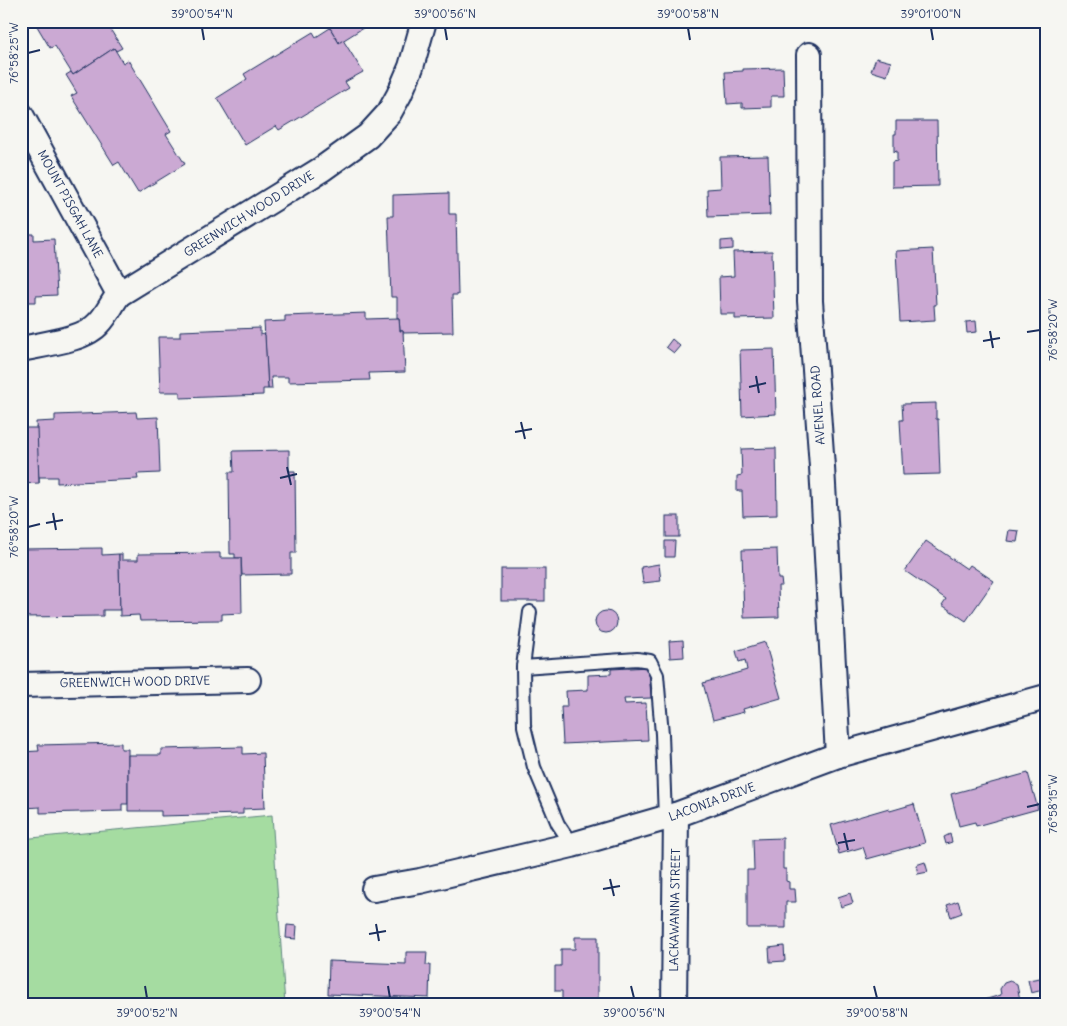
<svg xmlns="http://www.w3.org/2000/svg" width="1067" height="1026" font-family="Delius,sans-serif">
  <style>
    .green { fill: #a5dca1; stroke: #608680 }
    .building { fill: #cba9d3; stroke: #1b2f5e }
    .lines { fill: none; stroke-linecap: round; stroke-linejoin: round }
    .lane-casing { stroke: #1b2f5e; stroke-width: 16 }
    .street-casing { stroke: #1b2f5e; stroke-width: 28 }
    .lane { stroke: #f6f6f2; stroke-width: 12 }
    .street { stroke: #f6f6f2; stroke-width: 24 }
    .ticks { fill: none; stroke: #1b2f5e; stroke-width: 2 }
    .labels { text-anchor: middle; stroke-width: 4; stroke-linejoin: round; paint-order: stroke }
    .street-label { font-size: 12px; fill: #1b2f5e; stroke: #f6f6f2 }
    .neatline { fill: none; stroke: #1b2f5e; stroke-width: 2 }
    .ticks-label { font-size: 12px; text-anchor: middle; fill: #1b2f5e }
  </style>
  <rect width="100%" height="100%" fill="#f6f6f2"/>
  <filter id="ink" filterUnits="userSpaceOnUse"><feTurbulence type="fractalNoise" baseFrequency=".02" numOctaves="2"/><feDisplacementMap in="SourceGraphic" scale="10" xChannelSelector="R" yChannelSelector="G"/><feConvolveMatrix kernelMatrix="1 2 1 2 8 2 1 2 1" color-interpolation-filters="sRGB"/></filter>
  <g filter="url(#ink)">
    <!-- green -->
    <path class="green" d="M272 815 285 1005H21V839Z"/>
    <!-- building -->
    <g class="building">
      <path d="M34 21H105L122 48 116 51 114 48 73 75 55 46 50 48Z"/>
      <path d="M326 21H374L339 43Z"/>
      <path d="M330 28 339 43 343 40 363 72 345 82 349 88 279 130 276 126 245 145 217 98 247 79 244 74 313 32 316 37Z"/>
      <path d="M114 48 123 63 128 60 171 131 166 134 185 164 138 193 119 162 114 165 71 96 77 93 66 75 71 72 73 75Z"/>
      <path d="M876 58 891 62 887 76 871 71Z"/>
      <path d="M783 68 784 96H771V107L742 108V103L727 104 725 72 743 71V69Z"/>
      <path d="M896 121H937L938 186 892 187V162L897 161V151L894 152V134H896Z"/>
      <path d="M768 156 770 215 708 217 707 189 721 188 720 157Z"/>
      <path d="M449 193V214H456L458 295H452L453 332 403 333V331H400L399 318H397V297H391L388 216H393V195Z"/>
      <path d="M21 234H34V240L54 239 57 295 36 296V302H21Z"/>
      <path d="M733 240V249L721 250V241Z"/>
      <path d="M933 249 936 305H934L935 320 900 322 896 251Z"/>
      <path d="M772 251 774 318 735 319V314H720L719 277 734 276 733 252Z"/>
      <path d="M366 313V319L399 318 400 331H403L405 372 369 373 370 380 288 382V377H271L272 389H268L264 322 285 321V316Z"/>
      <path d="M976 321 977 332 967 333 966 322Z"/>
      <path d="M260 328V335L264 334 265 335 268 389H263V395L180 398V392H160L158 337H180V331Z"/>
      <path d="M672 339 680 346 674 353 666 347Z"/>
      <path d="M774 349 776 414 742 416 740 350Z"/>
      <path d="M936 403V419H938L940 474 903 475 900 420H903L902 404Z"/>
      <path d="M136 412 137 418 158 417 160 473 137 474 138 479 57 483V477H39V483L36 422 55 421V415Z"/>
      <path d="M21 428H37L39 483 21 484Z"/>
      <path d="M776 448 777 515 743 516 742 491H737V476L742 475 741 449Z"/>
      <path d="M289 450V471H295L296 553H291V574L242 575 241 558H235V554H230L229 472H234L233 451Z"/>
      <rect x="666" y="516" width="13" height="21"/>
      <path d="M1009 530 1019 531 1017 542 1007 541Z"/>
      <path d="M665 541H675L674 557H665Z"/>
      <path d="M926 541 967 569 970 565 994 581 966 621 942 605 946 599 905 571Z"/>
      <path d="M102 548V555L119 554 120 610H103V616L21 617V549Z"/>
      <path d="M777 549 778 579H781L782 586H778L779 617 744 618 742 550Z"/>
      <path d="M220 553V558H241L242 613 222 614V620L140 621 139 615 120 616 119 554H122V560H138V554Z"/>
      <path d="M659 564 661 581 643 583 641 567Z"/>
      <rect x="501" y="569" width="44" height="32"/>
      <circle cx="606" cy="622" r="11"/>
      <path d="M683 640 684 657 670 658 669 641Z"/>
      <path d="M765 642 781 698 743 709 744 712 713 720 703 683 747 670 745 660 739 662 736 651Z"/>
      <path d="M649 667 651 698 624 699 625 704 646 703 648 740 563 744 561 707H567L566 691 588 690V675L611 674V669Z"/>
      <path d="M121 743V749H128V804H122V811L40 813V807L24 808V813H21V752L39 751 38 745Z"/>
      <path d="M243 747V754L263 753 265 808 243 809V814L161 816V811H128V755H161V749Z"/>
      <path d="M1028 773 1038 809 976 826 975 822 959 826 951 794Z"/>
      <path d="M914 804 925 843 867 859 863 847 839 854 831 825 889 808 890 811Z"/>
      <path d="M950 834 952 842 946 844 944 837Z"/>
      <path d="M783 838V869H786V881L789 882V889H795L796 902H786V928H747V870H754L753 839Z"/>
      <path d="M925 862 928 872 918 874 916 865Z"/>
      <path d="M850 893 853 903 841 907 838 897Z"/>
      <path d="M958 901 962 913 951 917 947 905Z"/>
      <path d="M287 925 297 926 296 939 286 938Z"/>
      <path d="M575 937H598V1003H562V991H555V966H561V949H575Z"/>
      <path d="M784 946 785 961 770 962 769 948Z"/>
      <path d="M406 952H427L426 965H430L429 998 328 994 329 961 406 964Z"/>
      <path d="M1040 978 1043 990 1031 993 1028 980Z"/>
      <path d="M1010 981 1017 985 1021 1005H981L980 1001 1001 995 1000 989 1004 983Z"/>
    </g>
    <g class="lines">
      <!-- lane casing -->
      <g class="lane-casing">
        <g id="lane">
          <path d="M21 150 36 143"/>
          <path d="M530 612 523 667 524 726 534 767 558 824 572 845"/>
          <path d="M523 667 637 659 650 661 657 675 662 734 665 819"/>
        </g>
      </g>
      <!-- street casing -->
      <g class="street-casing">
        <g id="street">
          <path d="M809 55 810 301 822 467 838 755"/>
          <path d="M21 115 119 294"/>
          <path d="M21 349C43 344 85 340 99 323 107 315 112 303 119 294L322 169 368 136 389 113 399 95 411 67 424 21"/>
          <path d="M21 685 248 680"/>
          <path d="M374 889 420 881 572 845 610 834 676 815 838 755 1046 697"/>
          <path d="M674 1005 676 815"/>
        </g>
      </g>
      <!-- lane -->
      <use href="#lane" class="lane"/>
      <!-- street -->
      <use href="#street" class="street"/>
    </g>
  </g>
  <!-- ticks -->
  <path class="ticks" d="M202 28 204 40M445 28 447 40M688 28 690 40M931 28 933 40M28 53 40 50M990 331 993 348M1027 332 1040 330M983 341 1000 338M756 376 759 393M749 387 766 383M521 422 525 439M515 432 532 429M287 467 291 485M280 478 297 474M53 513 56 530M46 523 63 520M28 527 40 524M1027 807 1040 804M844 833 848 850M838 843 855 840M610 879 614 896M603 889 620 886M376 924 379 941M369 934 386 931M145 986 147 998M388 986 390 998M631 986 634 998M874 986 877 998"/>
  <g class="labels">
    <!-- street labels -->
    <g class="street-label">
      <text transform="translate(70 204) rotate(61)" y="4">MOUNT PISGAH LANE</text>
      <text transform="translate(249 214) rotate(-32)" y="4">GREENWICH WOOD DRIVE</text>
      <text transform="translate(818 405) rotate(-94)" y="4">AVENEL ROAD</text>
      <text transform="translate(135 682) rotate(-1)" y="4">GREENWICH WOOD DRIVE</text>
      <text transform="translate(712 802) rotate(-20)" y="4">LACONIA DRIVE</text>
      <text transform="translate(675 910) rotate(-89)" y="4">LACKAWANNA STREET</text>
    </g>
  </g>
  <!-- margin -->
  <rect width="1067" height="1026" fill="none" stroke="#f6f6f2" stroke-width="55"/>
  <rect x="28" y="28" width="1012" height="970" class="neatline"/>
  <g class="ticks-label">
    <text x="202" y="18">39°00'54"N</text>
    <text x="445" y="18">39°00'56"N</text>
    <text x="688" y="18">39°00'58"N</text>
    <text x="931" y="18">39°01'00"N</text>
    <text transform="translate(14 53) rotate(-90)" y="4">76°58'25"W</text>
    <text transform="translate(1053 330) rotate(-90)" y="4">76°58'20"W</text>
    <text transform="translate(14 527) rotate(-90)" y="4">76°58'20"W</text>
    <text transform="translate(1053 804) rotate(-90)" y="4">76°58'15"W</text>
    <text x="147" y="1017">39°00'52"N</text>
    <text x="390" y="1017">39°00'54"N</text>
    <text x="634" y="1017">39°00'56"N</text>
    <text x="877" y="1017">39°00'58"N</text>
  </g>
</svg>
